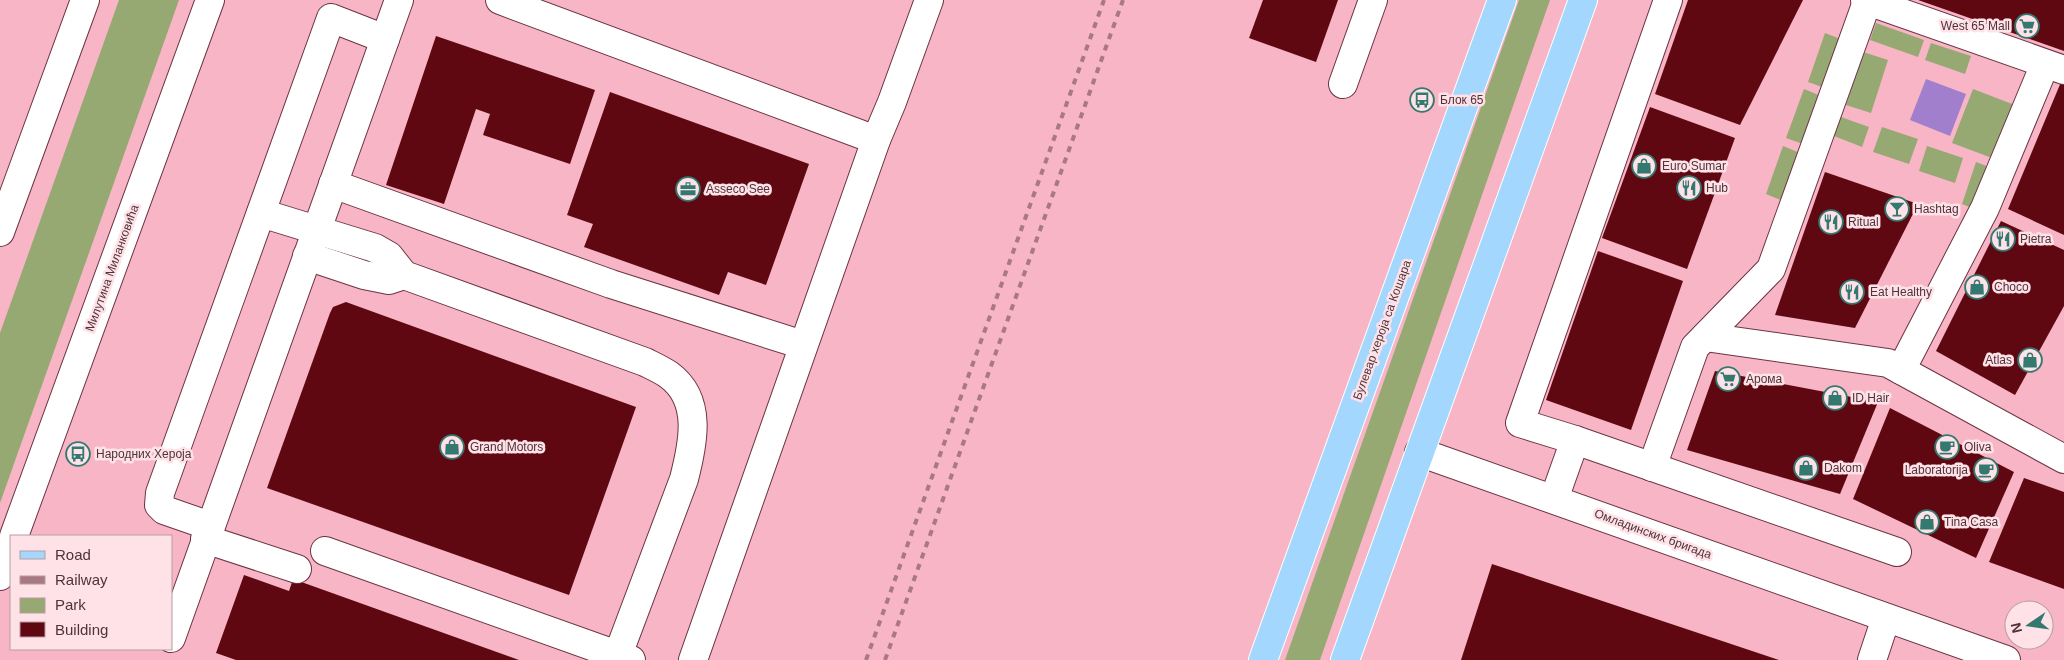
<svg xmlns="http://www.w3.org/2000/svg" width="2064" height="660" font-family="Arial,sans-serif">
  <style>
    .green { fill: #97a973 }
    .water { fill: #a17fcd }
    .building { fill: #600811 }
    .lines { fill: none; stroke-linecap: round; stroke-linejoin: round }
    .minor-casing { stroke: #6b3444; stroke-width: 30 }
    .major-casing { stroke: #fff; stroke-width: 30 }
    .minor { stroke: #fff; stroke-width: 28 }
    .major { stroke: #a3d7fe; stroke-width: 28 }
    .rail { stroke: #a87883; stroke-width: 4; stroke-dasharray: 6 6; stroke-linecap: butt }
    .labels { text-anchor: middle; stroke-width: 5; stroke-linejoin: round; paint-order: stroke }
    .poi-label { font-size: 12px; fill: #4e333a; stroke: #ffe2e8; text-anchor: start }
    .street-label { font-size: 12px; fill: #4e333a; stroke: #ffe2e8 }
  </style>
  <rect width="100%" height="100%" fill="#f8b5c5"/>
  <!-- green -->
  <g class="green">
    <path d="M119 0H179L0 503V333Z"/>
    <path d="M1519 0H1550L1320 660H1285Z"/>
    <path d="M1876 23 1924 40 1918 57 1870 40Z"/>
    <path d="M1825 33 1843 40 1825 88 1808 82Z"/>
    <path d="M1931 43 1971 56 1965 74 1925 60Z"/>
    <path d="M1863 52 1888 60 1871 113 1846 105Z"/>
    <path d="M1804 89 1821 96 1803 144 1786 138Z"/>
    <path d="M1973 89 2020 107 2000 161 1952 143Z"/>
    <path d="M1841 117 1869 127 1862 147 1834 136Z"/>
    <path d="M1882 127 1918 139 1909 164 1873 152Z"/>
    <path d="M1783 146 1800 153 1783 201 1766 194Z"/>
    <path d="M1927 146 1963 158 1955 183 1919 171Z"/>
    <path d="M1976 162 1997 170 1980 211 1962 204Z"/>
  </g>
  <!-- water -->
  <path class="water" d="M1926 79 1966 94 1950 136 1910 120Z"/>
  <!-- building -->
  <g class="building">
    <path d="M1263 0H1338L1316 62 1249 38Z"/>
    <path d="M1688 0H1803L1740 125 1655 94Z"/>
    <path d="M1918 0H2064V51Z"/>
    <path d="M436 36 595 90 570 164 483 135 490 114 476 109 444 204 386 185Z"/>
    <path d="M2061 82 2064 83V235L2008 209Z"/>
    <path d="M610 92 809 164 766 285 728 272 719 295 584 247 593 224 567 215Z"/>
    <path d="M1650 107 1735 138 1687 269 1602 238Z"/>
    <path d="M1825 172 1918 204 1855 328 1775 315Z"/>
    <path d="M2001 221 2064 250V306L2015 395 1936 351Z"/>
    <path d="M1598 251 1683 281 1631 430 1546 400Z"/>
    <path d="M346 302 636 407 569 595 267 488 330 313 333 307Z"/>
    <path d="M1715 371 1878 402 1840 494 1687 450Z"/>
    <path d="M1890 408 2014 472 1976 558 1853 499Z"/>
    <path d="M2024 478 2064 492V589L1989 562Z"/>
    <path d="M1492 564 1779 660H1461Z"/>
    <path d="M244 575 289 591 293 579 519 660H236L216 653Z"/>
  </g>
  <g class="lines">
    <!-- minor casing -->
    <g class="minor-casing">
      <g id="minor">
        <path d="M500 0 876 140"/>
        <path d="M1865 0 2064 70"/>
        <path d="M1343 84 1373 0"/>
        <path d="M333 184 611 284 803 345"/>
        <path d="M261 213 375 248 389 256 404 275 645 362C653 366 662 370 669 375 703 400 693 444 684 479L616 660"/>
        <path d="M0 232 85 0"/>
        <path d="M307 256 364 275 389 280 404 275"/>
        <path d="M1705 337 1888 363 2064 459"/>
        <path d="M1901 370 1985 208 2045 64"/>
        <path d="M1575 440 1897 552"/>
        <path d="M1419 452 2006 660"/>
        <path d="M1652 467 1695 347 1771 269 1867 2"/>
        <path d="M1554 499 1575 440 1520 423 1668 0"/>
        <path d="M210 526 164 510 159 505 160 493 331 18 385 39"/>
        <path d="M14 536 210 0"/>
        <path d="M205 539 297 569"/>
        <path d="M325 551 631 660"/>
        <path d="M0 576 11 545"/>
        <path d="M171 638 399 0"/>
        <path d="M693 660 876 140 892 102 929 0"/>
        <path d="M1872 660 1886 618"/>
      </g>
    </g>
    <!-- major casing -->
    <g class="major-casing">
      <g id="major">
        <path d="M1263 660 1502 0"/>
        <path d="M1345 660 1583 0"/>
      </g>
    </g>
    <!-- minor -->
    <use href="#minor" class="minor"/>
    <!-- major -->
    <use href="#major" class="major"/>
    <!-- rail -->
    <g class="rail">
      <path d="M866 660 1104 0"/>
      <path d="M885 660 1123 0"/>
    </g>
  </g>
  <!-- icons -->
  <defs>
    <g id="supermarket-ring" transform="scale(1.25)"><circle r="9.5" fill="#ffe2e8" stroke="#337970" stroke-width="1.5"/><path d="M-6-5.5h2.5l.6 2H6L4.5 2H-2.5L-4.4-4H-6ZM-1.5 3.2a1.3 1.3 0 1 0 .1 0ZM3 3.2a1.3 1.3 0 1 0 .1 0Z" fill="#337970"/></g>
    <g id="bus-ring" transform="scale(1.25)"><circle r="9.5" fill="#ffe2e8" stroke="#337970" stroke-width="1.5"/><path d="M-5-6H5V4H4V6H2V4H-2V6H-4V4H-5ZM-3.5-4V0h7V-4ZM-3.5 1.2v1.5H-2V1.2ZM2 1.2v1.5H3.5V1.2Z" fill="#337970"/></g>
    <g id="shop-ring" transform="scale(1.25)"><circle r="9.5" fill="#ffe2e8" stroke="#337970" stroke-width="1.5"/><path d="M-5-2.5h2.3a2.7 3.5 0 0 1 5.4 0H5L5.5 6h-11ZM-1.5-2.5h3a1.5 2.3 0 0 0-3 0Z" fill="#337970"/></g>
    <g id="restaurant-ring" transform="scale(1.25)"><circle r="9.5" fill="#ffe2e8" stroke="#337970" stroke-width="1.5"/><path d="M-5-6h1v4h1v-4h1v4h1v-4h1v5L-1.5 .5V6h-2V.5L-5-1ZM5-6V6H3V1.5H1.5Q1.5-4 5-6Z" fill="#337970"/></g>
    <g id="office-ring" transform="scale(1.25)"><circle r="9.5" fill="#ffe2e8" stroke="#337970" stroke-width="1.5"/><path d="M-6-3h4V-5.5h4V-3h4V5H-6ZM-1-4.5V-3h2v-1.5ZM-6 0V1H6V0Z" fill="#337970"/></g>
    <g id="bar-ring" transform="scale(1.25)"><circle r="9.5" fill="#ffe2e8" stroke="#337970" stroke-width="1.5"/><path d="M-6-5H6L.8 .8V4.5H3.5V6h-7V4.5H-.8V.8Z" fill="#337970"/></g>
    <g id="cafe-ring" transform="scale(1.25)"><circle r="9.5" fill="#ffe2e8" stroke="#337970" stroke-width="1.5"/><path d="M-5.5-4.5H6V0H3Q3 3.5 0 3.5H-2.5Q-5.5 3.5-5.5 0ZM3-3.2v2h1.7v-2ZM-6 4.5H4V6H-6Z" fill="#337970"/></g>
  </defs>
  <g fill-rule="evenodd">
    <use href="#supermarket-ring" x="2027" y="26"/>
    <use href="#bus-ring" x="1422" y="100"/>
    <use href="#shop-ring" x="1644" y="166"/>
    <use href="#restaurant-ring" x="1689" y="188"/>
    <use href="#office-ring" x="688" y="189"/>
    <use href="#bar-ring" x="1897" y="209"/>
    <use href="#restaurant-ring" x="1831" y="222"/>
    <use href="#restaurant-ring" x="2003" y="239"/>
    <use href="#shop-ring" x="1977" y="287"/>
    <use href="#restaurant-ring" x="1852" y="292"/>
    <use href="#shop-ring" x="2030" y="360"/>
    <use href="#supermarket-ring" x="1728" y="379"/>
    <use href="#shop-ring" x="1835" y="398"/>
    <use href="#shop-ring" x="452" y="447"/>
    <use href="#cafe-ring" x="1947" y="447"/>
    <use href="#bus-ring" x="78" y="454"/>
    <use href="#shop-ring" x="1806" y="468"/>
    <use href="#cafe-ring" x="1986" y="470"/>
    <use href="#shop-ring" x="1927" y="522"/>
  </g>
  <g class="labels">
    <!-- poi labels -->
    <g class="poi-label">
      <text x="2010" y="30" text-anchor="end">West 65 Mall</text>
      <text x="1440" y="104">Блок 65</text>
      <text x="1662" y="170">Euro Sumar</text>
      <text x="1706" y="192">Hub</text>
      <text x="706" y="193">Asseco See</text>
      <text x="1914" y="213">Hashtag</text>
      <text x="1848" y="226">Ritual</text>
      <text x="2020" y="243">Pietra</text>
      <text x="1994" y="291">Choco</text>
      <text x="1870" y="296">Eat Healthy</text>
      <text x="2012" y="364" text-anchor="end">Atlas</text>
      <text x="1746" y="383">Арома</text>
      <text x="1852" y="402">ID Hair</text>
      <text x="470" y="451">Grand Motors</text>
      <text x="1964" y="451">Oliva</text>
      <text x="96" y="458">Народних Хероја</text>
      <text x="1824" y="472">Dakom</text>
      <text x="1968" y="474" text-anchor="end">Laboratorija</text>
      <text x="1944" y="526">Tina Casa</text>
    </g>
    <!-- street labels -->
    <g class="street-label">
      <text transform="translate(112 268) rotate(-70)" y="4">Милутина Миланковића</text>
      <text transform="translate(1382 330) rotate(-70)" y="4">Булевар хероја са Кошара</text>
      <text transform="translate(1653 534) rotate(20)" y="4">Омладинских бригада</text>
    </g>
  </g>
  <!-- legend -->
  <rect x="10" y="535" width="162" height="115" fill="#ffe2e8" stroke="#b89ca2"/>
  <rect x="20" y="551" width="25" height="8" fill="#a3d7fe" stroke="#b89ca2"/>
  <text x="55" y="560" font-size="15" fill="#4e333a">Road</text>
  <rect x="20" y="576" width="25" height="8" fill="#a87883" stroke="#b89ca2"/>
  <text x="55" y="585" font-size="15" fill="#4e333a">Railway</text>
  <rect x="20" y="598" width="25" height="15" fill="#97a973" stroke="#b89ca2"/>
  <text x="55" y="610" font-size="15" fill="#4e333a">Park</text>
  <rect x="20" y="622" width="25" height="15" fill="#600811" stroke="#b89ca2"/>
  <text x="55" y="635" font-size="15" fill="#4e333a">Building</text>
  <!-- north arrow -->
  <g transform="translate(2029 625) rotate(257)"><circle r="24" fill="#ffe2e8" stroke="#b89ca2"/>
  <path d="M0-4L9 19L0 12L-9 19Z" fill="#337970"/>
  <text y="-8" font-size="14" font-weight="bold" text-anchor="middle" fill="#4e333a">N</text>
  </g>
</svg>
